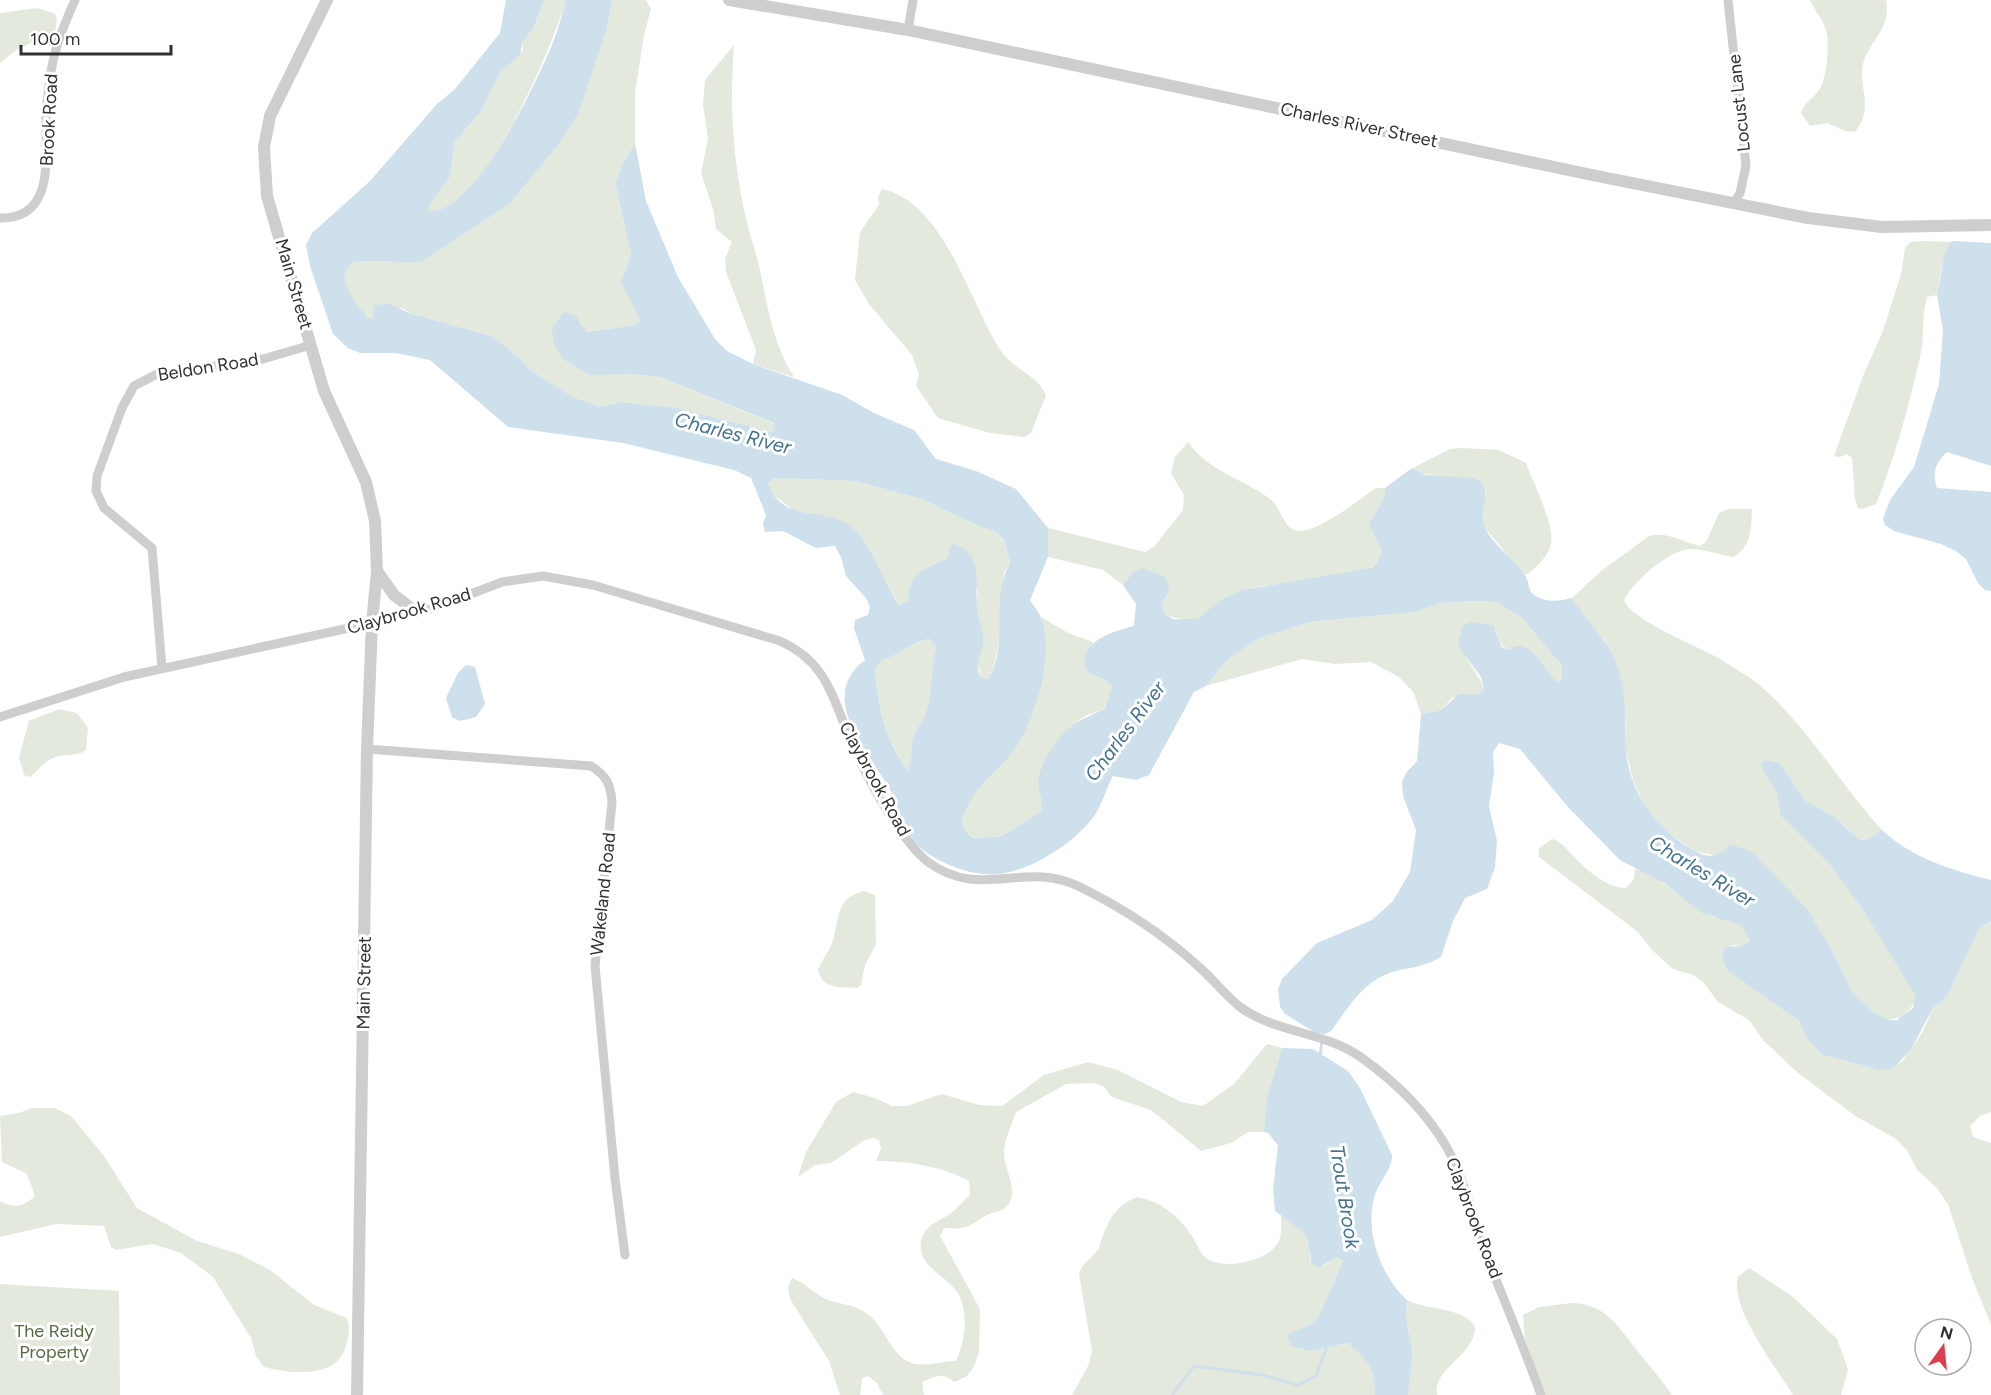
<svg xmlns="http://www.w3.org/2000/svg" width="1991" height="1395" font-family="Figtree,sans-serif">
  <style>
    .green { fill: #e4e9dd }
    .water { fill: #cde0eb; fill-rule: evenodd }
    .lines { fill: none; stroke-linecap: round; stroke-linejoin: round }
    .stream { stroke: #cde0eb; stroke-width: 3 }
    .river { stroke: #cde0eb; stroke-width: 18 }
    .minor { stroke: #cecece; stroke-width: 9 }
    .tertiary { stroke: #cecece; stroke-width: 12 }
    .labels { text-anchor: middle; stroke-width: 6; stroke-linejoin: round; paint-order: stroke }
    .street-label { font-size: 18px; fill: #313131; stroke: #fff }
    .park-label { font-size: 18px; fill: #556a40; stroke: #fff }
    .water-label { font-size: 20px; font-style: italic; fill: #43738f; stroke: #fff }
  </style>
  <rect width="100%" height="100%" fill="#fff"/>
  <!-- green -->
  <g class="green">
    <path d="M544 0H566C553 44 482 219 427 211L429 205 450 177 455 141 480 113 500 73 523 50V41L533 29Z"/>
    <path d="M612 0H646L651 9 644 35 635 93V143L621 167 615 185 631 254 624 273 628 296 640 320 634 325 586 332 581 322 564 312 629 374 660 377 775 424V429L770 432 678 408 621 402 601 407 573 397 529 369 521 359 492 336 412 314 402 308 366 319 358 310 340 299 344 274 351 263C374 258 398 264 421 262L510 204 558 145 579 113 606 32Z"/>
    <path d="M1810 0H1886C1892 28 1869 41 1863 64 1858 88 1875 108 1855 132L1845 131 1827 123 1810 126 1801 113C1804 102 1815 98 1821 87 1827 74 1830 44 1826 30 1823 19 1814 10 1810 0Z"/>
    <path d="M38 8 55 14 57 20 55 32 16 50 0 63V13Z"/>
    <path d="M734 45C729 105 733 167 748 226 751 240 757 255 760 270 768 308 773 344 794 377L753 364 756 350 726 272 725 259 732 242 716 229 713 209 701 173 708 139 703 105 705 80Z"/>
    <path d="M882 189C945 203 969 302 1001 351 1013 370 1037 374 1046 395L1031 433 1024 437 990 433 938 418 916 386 919 374 912 355 869 304 855 280 860 232 879 205 878 197Z"/>
    <path d="M1923 241 1950 242 1941 268 1937 295 1927 297C1921 317 1925 337 1920 357 1909 406 1895 457 1876 504L1862 509 1858 508 1855 499 1852 458 1847 454 1840 457 1834 456 1863 376 1883 331 1901 274 1905 248 1910 242Z"/>
    <path d="M1188 442C1209 472 1242 478 1270 499 1282 508 1283 531 1300 531 1321 530 1359 500 1376 488H1385C1387 504 1370 512 1371 529 1372 535 1380 543 1382 550 1380 557 1379 562 1373 566 1350 583 1272 580 1241 591 1224 597 1212 607 1199 619 1186 619 1175 620 1164 613L1162 603 1169 594 1132 573 1123 585 1103 570 1048 557V528L1145 552 1154 547 1183 510 1184 495 1171 473 1175 457Z"/>
    <path d="M1463 448 1499 450 1526 463C1533 482 1555 526 1551 544 1548 557 1537 566 1528 574H1524L1484 527 1481 516 1486 492 1439 476 1420 473 1413 468 1450 449Z"/>
    <path d="M774 478 855 481 922 499 978 526 994 531 1004 541 1010 563 1004 572C1001 601 1002 656 988 679L982 678 977 663 983 642 976 608 978 590 949 548 948 558C923 570 909 571 908 601L899 605 866 547 819 516 794 511 771 493 767 484Z"/>
    <path d="M1728 509H1752C1751 529 1752 546 1733 557 1719 555 1705 549 1691 549 1669 549 1633 582 1624 600 1630 620 1700 647 1720 659 1734 668 1753 678 1765 690 1810 731 1841 785 1882 830L1869 839 1860 840 1844 825 1807 802 1779 763H1761L1762 769 1777 793 1780 815 1830 865 1865 913 1913 988 1916 996 1915 1003 1902 1017 1888 1020 1875 1013 1853 994 1835 956 1724 853 1716 856 1695 851 1667 832 1646 808 1633 780 1626 751V720L1604 640 1584 619 1572 598 1601 571 1649 536C1666 531 1683 542 1700 546L1706 542 1719 513Z"/>
    <path d="M1476 601 1496 602 1521 617 1562 666V680L1558 683 1550 677 1532 651C1510 650 1502 654 1496 630L1470 622C1443 640 1478 668 1484 689L1479 694 1452 698 1441 710 1421 714 1414 693 1399 677 1371 662 1335 664 1302 659 1206 686 1227 660 1257 639 1310 622 1415 612 1442 603Z"/>
    <path d="M1041 617 1068 633 1093 642 1085 659 1088 673 1102 678 1112 686C1106 722 1094 705 1076 723 1066 733 1047 775 1039 789L1044 801 1041 811 1002 836 975 838 966 832 962 822 969 800 1035 709 1044 670 1045 637Z"/>
    <path d="M931 639 936 647C930 669 933 692 926 714 923 723 912 733 912 743 911 754 912 760 908 771 884 733 880 715 875 670L882 660C900 656 912 641 931 639Z"/>
    <path d="M59 709 77 713 88 728 86 750C78 757 63 753 53 758 43 762 38 771 30 777L24 775 19 757 29 721Z"/>
    <path d="M1552 839C1563 842 1566 849 1574 857 1587 870 1606 888 1626 888L1634 879 1635 869 1644 870 1712 917 1726 918 1741 925 1750 941 1742 946 1732 945 1728 971 1799 1021 1808 1040 1823 1055 1879 1070 1902 1062 1922 1033 1933 1008 1947 997 1979 929 1991 921V1112L1980 1116 1970 1126 1973 1137 1991 1143V1325L1972 1278 1948 1204 1936 1187 1917 1170 1907 1150 1896 1139 1854 1115 1798 1073 1763 1040 1749 1020 1718 1002 1704 983 1693 975 1673 969 1652 950 1638 932 1539 857V848Z"/>
    <path d="M864 891 875 895 876 944 865 965 861 985 857 988C840 987 823 990 818 970 822 959 830 951 833 940 840 916 836 898 864 891Z"/>
    <path d="M1267 1044 1282 1048 1267 1097 1264 1132H1248L1231 1143 1201 1151 1151 1110 1112 1097 1103 1086 1094 1083 1066 1084 1016 1112C1011 1125 1005 1139 1004 1152 1003 1170 1023 1194 1004 1209 999 1212 992 1212 987 1215 968 1226 969 1230 944 1228L940 1236 980 1309 979 1353 973 1368 966 1377 954 1382C943 1372 935 1376 922 1382L924 1395H883L877 1383 868 1376 862 1378 860 1395H840L829 1361 790 1299 788 1288 792 1278C803 1282 809 1289 819 1295 839 1308 854 1300 873 1319 885 1331 893 1355 909 1362 923 1368 942 1361 956 1361 965 1343 968 1316 960 1297 951 1276 913 1267 922 1238 927 1224 939 1221 950 1214 957 1209 963 1201 970 1195L969 1181C941 1166 907 1161 876 1161L881 1149 879 1140 873 1138 863 1141 831 1163 815 1165 798 1177 806 1152 836 1102 853 1092 875 1098 892 1106H907L942 1094 979 1105 1002 1106 1044 1075 1088 1062 1118 1070 1181 1102 1203 1106 1234 1084Z"/>
    <path d="M32 1108H55L71 1116 104 1156 137 1208 197 1241 239 1254 270 1270 314 1305 347 1318C350 1329 349 1335 346 1346 337 1379 291 1374 264 1367L256 1356 251 1338 213 1277 181 1253 153 1244 116 1250 111 1247 104 1226 56 1224 0 1237V1201C15 1209 23 1207 35 1196L27 1174 2 1162 0 1116 19 1113Z"/>
    <path d="M1138 1197C1161 1202 1176 1214 1190 1233 1195 1240 1199 1251 1205 1257 1222 1271 1261 1262 1275 1247 1283 1239 1281 1226 1281 1216 1301 1224 1310 1238 1310 1259L1323 1266 1337 1257 1343 1261 1319 1316 1292 1347 1310 1351 1348 1343C1370 1361 1374 1366 1375 1395H1072L1089 1364 1092 1351 1079 1274C1082 1263 1090 1260 1096 1252 1100 1248 1100 1243 1102 1238 1109 1219 1118 1203 1138 1197Z"/>
    <path d="M1749 1268 1792 1296 1837 1339 1848 1369 1841 1395H1793C1777 1368 1729 1308 1738 1277Z"/>
    <path d="M0 1284 119 1291 120 1395H0Z"/>
    <path d="M1407 1300C1428 1311 1463 1306 1475 1327 1475 1356 1432 1368 1437 1395H1408L1413 1354 1406 1317Z"/>
    <path d="M1572 1303C1608 1304 1619 1329 1640 1354 1651 1368 1662 1380 1672 1395H1544L1525 1338 1523 1315 1539 1307Z"/>
  </g>
  <!-- water -->
  <g class="water">
    <path d="M506 0H544L533 29 523 41 520 54 500 73 480 113 455 141 450 177 429 205 428 211C474 217 539 78 554 40 559 27 562 13 566 0H612L606 32 579 113 558 145 510 204 421 262C398 264 374 258 351 263L344 274 340 299 358 310 366 319 373 317 374 305 389 304 412 314 492 336 521 359 529 369 573 397 601 407 621 402 678 408 771 432 775 429 774 423 660 377 629 374 590 375 563 359 554 344 552 328 564 312 576 316 587 332 634 325 640 320 621 282 631 254 615 184 621 167 635 143 646 201 678 277 715 339 727 351 753 364 842 395 874 413 914 430 936 459 976 471 1016 489 1048 528V557L1030 600C1033 605 1038 611 1040 616 1056 649 1037 715 1018 744 999 775 973 781 962 822L966 832 974 838 1002 836 1041 811C1044 798 1036 789 1039 776 1044 757 1060 733 1076 723 1085 717 1096 714 1105 708L1112 686 1102 678 1088 673C1073 643 1113 631 1134 626L1136 604 1123 585 1132 573 1141 568 1164 576C1171 587 1171 592 1162 603L1164 613 1173 619H1198L1219 601 1242 590 1371 568 1378 562 1382 550 1369 526C1372 513 1387 502 1385 488L1412 468 1426 475 1474 478C1497 489 1476 510 1485 528 1494 547 1517 560 1526 577 1530 584 1527 592 1536 596 1548 603 1559 601 1572 598 1585 620 1606 638 1616 662 1627 691 1625 718 1626 748 1628 792 1658 831 1695 851 1709 859 1720 857 1730 844L1752 852 1807 909 1835 956 1853 994 1875 1013 1888 1020H1897L1913 1008 1916 996 1865 913 1830 865 1780 815 1777 793 1762 769 1761 763 1766 760 1779 763 1807 802 1833 816 1860 840 1869 839 1882 830C1912 858 1951 870 1991 880V921L1979 929 1947 997 1933 1008 1910 1051 1892 1069 1879 1070 1823 1055 1808 1040 1799 1021 1728 971 1722 958 1725 947 1742 946 1750 941 1741 925 1702 913 1664 883 1620 860 1568 807 1520 749 1499 743 1493 752 1494 773 1489 806 1497 841 1495 867 1487 889 1465 898 1453 921 1441 957C1426 966 1413 967 1396 971 1363 980 1350 1006 1331 1031L1325 1034 1316 1033 1285 1014 1280 1007 1278 989 1282 979 1317 943 1372 920 1393 901 1410 872 1416 830 1403 796 1402 782 1406 773 1417 761 1421 714 1441 710 1459 694H1479L1484 689 1481 677 1458 646 1462 627 1470 622 1493 625 1502 647 1510 650 1515 646C1537 644 1542 671 1558 682L1562 680V666L1521 617 1496 602 1476 601 1442 603 1415 612 1310 622 1257 639 1227 660 1206 686 1194 692 1149 775 1136 780 1113 776C1105 790 1102 807 1091 820 1071 845 1030 871 998 874 972 877 938 863 918 846 901 831 899 805 888 786 866 750 817 696 865 660L854 628 855 620 868 615 870 607 866 598 846 576 841 557 835 546 816 548 783 531 765 532 763 524 766 515 751 478 734 470 623 443 508 427 430 360 395 353H360L348 348 333 334 310 266 306 245 312 233 370 181 437 104 455 89 500 33ZM774 478 855 481 922 499 978 526 994 531 1004 540 1010 563C989 599 1010 644 988 679L982 678C973 665 981 657 983 643 985 631 977 619 977 607 975 584 984 552 953 544L949 548 948 558C923 570 909 571 908 601L899 605C885 584 870 544 854 529 829 505 784 526 768 484ZM930 639 936 647C930 669 933 692 926 713 923 723 912 732 912 743 911 754 912 760 908 771 884 736 879 711 875 670L882 660C900 656 912 641 930 639Z"/>
    <path d="M1955 241 1991 243V466L1947 452C1935 463 1932 473 1937 488L1991 492V591L1985 590 1978 583 1966 559 1956 551 1941 544 1894 531 1885 525 1883 519 1890 500 1914 467 1939 384 1943 330 1937 295 1944 256 1950 242Z"/>
    <path d="M466 665 475 667 485 704 476 717 460 721 452 717 446 698 458 673Z"/>
    <path d="M1282 1048 1313 1049 1348 1071 1360 1088 1392 1155C1392 1171 1378 1182 1374 1198 1365 1234 1381 1276 1407 1300L1406 1317 1413 1354 1408 1395H1375C1374 1366 1369 1362 1348 1343L1310 1351 1292 1347 1287 1335 1313 1323 1319 1316 1343 1261 1337 1257 1318 1268 1312 1264 1307 1239 1302 1231 1275 1211 1273 1189 1278 1145 1268 1133 1264 1132 1267 1097Z"/>
  </g>
  <g class="lines">
    <!-- stream -->
    <g class="stream">
      <path d="M1320 1057 1322 1040"/>
      <path d="M1172 1395 1194 1366 1262 1375 1298 1385 1316 1376 1328 1344"/>
    </g>
    <!-- river -->
    <path class="river" d="M335 271C336 291 344 305 358 320"/>
    <!-- minor -->
    <g class="minor">
      <path d="M1728 0 1746 166 1740 193 1734 203"/>
      <path d="M908 30 913 0"/>
      <path d="M0 218C56 219 45 156 46 120 46 106 48 92 50 79 53 51 64 25 75 0"/>
      <path d="M162 668 152 548 104 508 96 491 97 476 122 408 134 386 157 374 263 359 311 345"/>
      <path d="M0 717 124 677 372 623 437 607 502 582 543 576 593 585 780 641C827 662 832 697 851 741 865 775 900 840 928 862 981 901 1024 860 1078 886 1121 907 1163 934 1198 966 1213 979 1225 995 1240 1007 1277 1034 1325 1031 1362 1058 1394 1081 1426 1112 1446 1146 1465 1179 1473 1219 1486 1254 1504 1301 1524 1347 1541 1395"/>
      <path d="M367 749 591 766C607 776 611 785 612 803L595 966 615 1178 625 1255"/>
    </g>
    <!-- tertiary -->
    <g class="tertiary">
      <path d="M327 0 270 116 264 147 267 196 324 391 366 482 375 521 377 571 372 623 367 749 357 1395"/>
      <path d="M729 0 908 30 1592 175 1808 218 1882 227 1991 225"/>
      <path d="M377 571 394 595 416 612"/>
    </g>
  </g>
  <g class="labels">
    <!-- street labels -->
    <g class="street-label">
      <text transform="translate(1739 103) rotate(-96)" y="6">Locust Lane</text>
      <text transform="translate(49 120) rotate(-87)" y="6">Brook Road</text>
      <text transform="translate(1359 125) rotate(12)" y="6">Charles River Street</text>
      <text transform="translate(294 284) rotate(74)" y="6">Main Street</text>
      <text transform="translate(208 367) rotate(-9)" y="6">Beldon Road</text>
      <text transform="translate(409 611) rotate(-16)" y="6">Claybrook Road</text>
      <text transform="translate(875 779) rotate(61)" y="6">Claybrook Road</text>
      <text transform="translate(603 894) rotate(-84)" y="6">Wakeland Road</text>
      <text transform="translate(364 983) rotate(-89)" y="6">Main Street</text>
      <text transform="translate(1474 1218) rotate(69)" y="6">Claybrook Road</text>
    </g>
    <!-- park labels -->
    <g class="park-label">
      <text x="54" y="1337">The Reidy<tspan x="54" dy="21">Property</tspan></text>
    </g>
    <!-- water labels -->
    <g class="water-label">
      <text transform="translate(733 433) rotate(14)" y="7">Charles River</text>
      <text transform="translate(1125 731) rotate(-53)" y="7">Charles River</text>
      <text transform="translate(1702 871) rotate(31)" y="7">Charles River</text>
      <text transform="translate(1345 1197) rotate(81)" y="7">Trout Brook</text>
    </g>
  </g>
  <!-- north arrow -->
  <g transform="translate(1943 1347) rotate(15)"><circle r="28" fill="#ffffff" stroke="#adadad" stroke-width="1.5"/>
  <path d="M0-4.5L10 22L0 15L-10 22Z" fill="#db3f4e"/>
  <text y="-9" font-size="16" font-weight="bold" text-anchor="middle" fill="#313131">N</text>
  </g>
  <!-- scale -->
  <path d="M21 45v9h150v-9" fill="none" stroke="#313131" stroke-width="3"/>
  <text x="30" y="45" font-size="18" fill="#313131" stroke="#ffffff" stroke-width="4.5" paint-order="stroke">100 m</text>
</svg>
